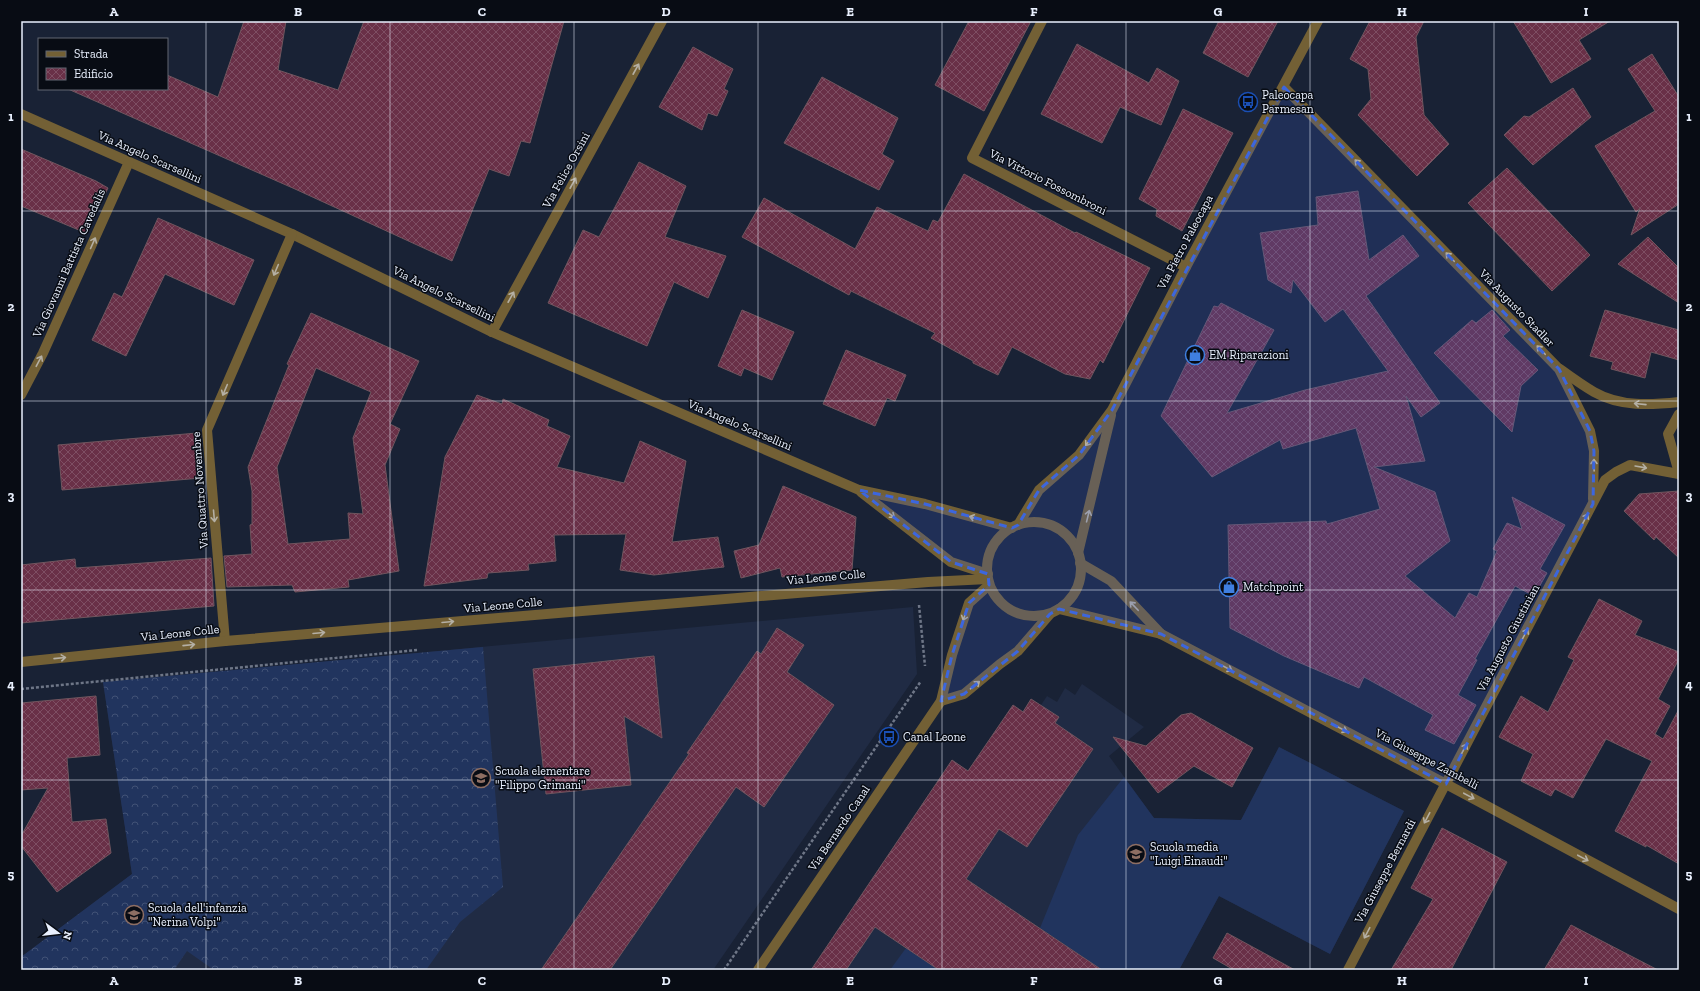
<svg xmlns="http://www.w3.org/2000/svg" width="1700" height="991" font-family="'Zilla Slab',serif">
  <style>
    .built { fill: #202b44 }
    .grass { fill: #21345e }
    .forest { fill: url(#forest-crowns) }
    .building { fill: url(#building-cross-hatch); stroke: #70555e; fill-rule: evenodd }
    .lines { fill: none; stroke-linecap: round; stroke-linejoin: round }
    .path { stroke: #6e7687; stroke-width: 2.5; stroke-dasharray: 3 2; stroke-linecap: butt }
    .street { stroke: #736035; stroke-width: 10 }
    .oneway { stroke: #b4afa4 }
    .marked { fill: #3c66de; fill-opacity: 0.2; stroke: #3c66de; stroke-width: 3; stroke-dasharray: 8 5; stroke-linejoin: round }
    .grid { fill: none; stroke: #e9f0fe; stroke-width: 1; stroke-opacity: 0.55 }
    .labels { text-anchor: middle; stroke-width: 3; stroke-linejoin: round; paint-order: stroke }
    .poi-label { font-size: 12px; fill: #e9f0fe; stroke: #080c14; text-anchor: start }
    .street-label { font-size: 12px; fill: #e9f0fe; stroke: #080c14 }
    .neatline { fill: none; stroke: #e9f0fe; stroke-width: 1.5 }
    .grid-label { font-size: 13px; text-anchor: middle; font-weight: bold; fill: #e9f0fe }
  </style>
  <defs>
    <pattern id="forest-crowns" width="20" height="18" patternUnits="userSpaceOnUse"><rect width="20" height="18" fill="#21345e"/><path d="M2 6a3 3 0 1 1 6 0M12 15a3 3 0 1 1 6 0" fill="none" stroke="#415276"/></pattern>
    <pattern id="building-cross-hatch" width="8" height="8" patternUnits="userSpaceOnUse"><rect width="8" height="8" fill="#693047"/><path d="M0 0l8 8M0 8l8-8" fill="none" stroke="#7e4e63"/></pattern>
  </defs>
  <rect width="100%" height="100%" fill="#192235"/>
  <!-- built -->
  <g class="built">
    <path d="M913 607 917 674 713 970H21V957L132 874 103 682Z"/>
    <path d="M1082 684 1144 727 1109 756 1154 818 1241 820 1279 747 1404 811 1330 954 1219 896 1179 970H811L952 760 969 771 1013 705 1023 711 1031 699 1041 705 1047 696 1057 702 1065 688 1075 695Z"/>
  </g>
  <!-- grass -->
  <g class="grass">
    <path d="M1279 747 1404 811 1330 954 1219 896 1179 970H1075L1083 957 1040 928 1078 835 1124 777 1154 818 1241 820Z"/>
    <path d="M906 948 939 970H890Z"/>
  </g>
  <!-- forest -->
  <path class="forest" d="M483 647 503 887 460 922 426 970H214L187 951 174 970H21V957L132 874 103 682Z"/>
  <!-- building -->
  <g class="building">
    <path d="M244 21H286L278 70 338 90 364 21H564L530 143 521 141 509 176 489 169 452 261 295 189 68 89H167V75L218 97Z"/>
    <path d="M969 21H1031L984 111 935 85Z"/>
    <path d="M1219 21H1278L1248 77 1203 53Z"/>
    <path d="M1370 21H1424L1416 37 1424 115 1449 144 1417 176 1358 115 1371 99 1368 69 1350 59Z"/>
    <path d="M1513 21H1610L1579 40 1591 59 1551 83Z"/>
    <path d="M1077 44 1149 83 1157 68 1179 81 1161 125 1120 107 1102 143 1041 114Z"/>
    <path d="M693 47 733 69 724 89 728 91 717 116 708 113 702 130 659 107Z"/>
    <path d="M1652 54 1679 97V204L1631 235 1640 208 1636 212 1595 146 1655 111 1628 69Z"/>
    <path d="M822 77 898 118 882 154 894 161 879 190 784 143Z"/>
    <path d="M1573 88 1591 117 1533 165 1504 135 1524 116 1529 117Z"/>
    <path d="M1183 109 1233 133 1182 231 1156 216 1157 209 1139 199Z"/>
    <path d="M21 149 96 181 108 188 86 233 21 206Z"/>
    <path d="M639 162 686 186 665 237 726 256 708 298 674 282 647 346 548 303 583 230 599 237Z"/>
    <path d="M1507 168 1590 255 1552 291 1468 203Z"/>
    <path d="M964 174 1075 233 1076 232 1150 268 1103 363 1100 360 1090 379 1065 374 1012 347 998 375 973 363V361L931 338 935 333 851 291 849 295 742 237 764 198 855 249 877 207 928 231 933 220 938 222Z"/>
    <path d="M1358 191 1369 260 1403 235 1419 256 1366 296 1440 403 1421 417 1406 396 1425 461 1374 467 1435 492 1450 541 1405 576 1455 618 1469 593 1477 597 1497 551 1493 549 1507 523 1522 529 1512 497 1565 525 1540 569 1547 573 1534 596 1515 586 1475 659 1477 660 1458 695 1476 705 1454 744 1425 730 1433 715 1364 677 1359 688 1284 656 1230 628 1228 525 1326 521 1327 524 1380 509 1356 428 1283 449 1280 440 1212 477 1161 416 1214 306 1218 307 1221 303 1274 330 1227 413 1305 390 1388 371 1343 309 1325 322 1293 280 1291 293 1268 280 1260 233 1318 225 1316 197Z"/>
    <path d="M158 218 254 260 234 305 165 274 126 356 92 340 114 293 122 297Z"/>
    <path d="M1648 237 1679 268V303L1618 264Z"/>
    <path d="M742 310 794 332 772 380 744 368 741 376 718 366Z"/>
    <path d="M1492 310 1510 330 1503 336 1538 370 1521 386 1512 432 1434 353 1472 320 1476 323Z"/>
    <path d="M1605 310 1679 330V360L1651 352 1645 378 1611 369 1613 362 1590 356Z"/>
    <path d="M311 313 419 361 390 424 400 429 385 465 399 571 348 580 349 587 295 592 292 585 227 587 224 556 252 554 250 525 252 524V491L248 467 289 365 287 364ZM316 368 371 392 353 438 363 514 348 513 350 539 288 544 277 467Z"/>
    <path d="M846 350 906 375 895 401 887 398 875 426 823 404Z"/>
    <path d="M477 395 502 404 503 399 549 420 547 426 570 436 557 467 624 483 640 441 686 461 672 542 718 537 724 567 654 575 620 570 626 534 554 535 556 561 528 564 529 570 488 573 487 578 424 586 445 457Z"/>
    <path d="M197 433 201 478 62 490 58 445Z"/>
    <path d="M783 486 856 517 852 570 782 577 780 568 741 578 734 551 759 545Z"/>
    <path d="M1679 491V558L1656 537 1654 540 1624 511 1639 494Z"/>
    <path d="M211 558 214 606 21 623V565L75 559 76 568Z"/>
    <path d="M1599 599 1642 621 1635 635 1679 652V659L1658 699 1670 706 1655 734 1663 739 1679 709V864L1646 845V847L1615 831 1652 761 1606 739 1573 798 1555 789 1551 796 1521 781 1533 754 1499 737 1521 696 1548 712 1574 660 1568 657Z"/>
    <path d="M777 628 804 645 787 672 834 705 764 807 736 787 610 970H541L689 754 687 753 757 651 761 654Z"/>
    <path d="M654 656 662 738 624 716 631 785 546 794 533 669Z"/>
    <path d="M96 696 100 755 67 758 72 822 106 819 111 853 57 892 21 846V836L48 788 21 790V703Z"/>
    <path d="M1031 699 1059 717 1055 723 1093 749 1027 847 999 829 966 879 1102 970H939L875 927 846 970H811L952 760 968 771 1013 705 1023 712Z"/>
    <path d="M1191 713 1253 748 1232 787 1194 766 1158 793 1113 737 1146 746 1181 715Z"/>
    <path d="M1442 828 1507 862 1451 970H1391L1433 899 1411 888Z"/>
    <path d="M1571 925 1658 970H1544Z"/>
    <path d="M1227 933 1295 970H1234L1213 958Z"/>
  </g>
  <g class="lines">
    <!-- path -->
    <g class="path">
      <path d="M919 605 925 666"/>
      <path d="M21 689 417 650"/>
      <path d="M724 970 921 681"/>
    </g>
    <!-- street -->
    <g class="street">
      <path d="M1042 21 972 158 1186 267"/>
      <path d="M1284 87 1559 369 1590 431 1594 451 1593 499"/>
      <path d="M21 114 292 234 492 332 859 490 925 504 1012 528"/>
      <path d="M492 332 662 21"/>
      <path d="M1560 369C1571 377 1582 385 1594 392 1620 407 1651 405 1679 402"/>
      <path d="M21 395 43 353 129 162"/>
      <path d="M1679 473 1668 434 1679 414"/>
      <path d="M861 492 951 562 988 574"/>
      <circle cx="1034" cy="569" r="47"/>
      <path d="M1018 525 1039 490 1079 455 1112 410 1186 267 1318 21"/>
      <path d="M1078 553 1111 415"/>
      <path d="M1080 563 1111 581 1161 634"/>
      <path d="M1059 609 1161 634 1446 784 1679 909"/>
      <path d="M225 641 207 430 292 234"/>
      <path d="M21 662 225 641 928 582 988 579"/>
      <path d="M941 701 964 694 1000 664 1018 651 1050 614"/>
      <path d="M758 970 941 701 952 655 969 603 989 585"/>
      <path d="M1348 970 1605 480 1616 472 1630 465 1679 474"/>
    </g>
  </g>
  <!-- one-way arrows -->
  <defs><path id="oneway-shaft" d="M-6 0H5M1.5-3L5.5 0L1.5 3" fill="none" stroke-width="1.6" stroke-linecap="round" stroke-linejoin="round"/></defs>
  <g class="oneway">
    <use href="#oneway-shaft" transform="translate(636 69) rotate(-61)"/>
    <use href="#oneway-shaft" transform="translate(1359 164) rotate(-134)"/>
    <use href="#oneway-shaft" transform="translate(573 183) rotate(-61)"/>
    <use href="#oneway-shaft" transform="translate(93 243) rotate(-66)"/>
    <use href="#oneway-shaft" transform="translate(1450 257) rotate(-134)"/>
    <use href="#oneway-shaft" transform="translate(276 270) rotate(113)"/>
    <use href="#oneway-shaft" transform="translate(511 297) rotate(-61)"/>
    <use href="#oneway-shaft" transform="translate(1541 350) rotate(-134)"/>
    <use href="#oneway-shaft" transform="translate(39 361) rotate(-62)"/>
    <use href="#oneway-shaft" transform="translate(225 390) rotate(113)"/>
    <use href="#oneway-shaft" transform="translate(1640 404) rotate(-174)"/>
    <use href="#oneway-shaft" transform="translate(1089 441) rotate(126)"/>
    <use href="#oneway-shaft" transform="translate(1594 465) rotate(-91)"/>
    <use href="#oneway-shaft" transform="translate(1641 467) rotate(10)"/>
    <use href="#oneway-shaft" transform="translate(890 514) rotate(38)"/>
    <use href="#oneway-shaft" transform="translate(214 516) rotate(85)"/>
    <use href="#oneway-shaft" transform="translate(1088 516) rotate(-76)"/>
    <use href="#oneway-shaft" transform="translate(975 518) rotate(-164)"/>
    <use href="#oneway-shaft" transform="translate(1585 519) rotate(-62)"/>
    <use href="#oneway-shaft" transform="translate(1134 606) rotate(-134)"/>
    <use href="#oneway-shaft" transform="translate(965 615) rotate(109)"/>
    <use href="#oneway-shaft" transform="translate(448 622) rotate(-5)"/>
    <use href="#oneway-shaft" transform="translate(319 633) rotate(-5)"/>
    <use href="#oneway-shaft" transform="translate(1525 634) rotate(-62)"/>
    <use href="#oneway-shaft" transform="translate(189 645) rotate(-6)"/>
    <use href="#oneway-shaft" transform="translate(60 658) rotate(-6)"/>
    <use href="#oneway-shaft" transform="translate(1227 668) rotate(28)"/>
    <use href="#oneway-shaft" transform="translate(975 685) rotate(-40)"/>
    <use href="#oneway-shaft" transform="translate(1342 729) rotate(28)"/>
    <use href="#oneway-shaft" transform="translate(1464 749) rotate(-62)"/>
    <use href="#oneway-shaft" transform="translate(1469 796) rotate(28)"/>
    <use href="#oneway-shaft" transform="translate(1427 818) rotate(118)"/>
    <use href="#oneway-shaft" transform="translate(1583 858) rotate(28)"/>
    <use href="#oneway-shaft" transform="translate(1367 933) rotate(118)"/>
  </g>
  <!-- marked area -->
  <path class="marked" d="M1284 87 1559 369 1590 431 1594 451 1593 504 1446 784 1161 634 1059 609 1050 614 1018 651 964 694 941 701 952 655 969 603 989 585 988 574 951 562 859 490 925 504 1012 528 1018 525 1039 490 1079 455 1112 410Z"/>
  <!-- grid -->
  <path class="grid" d="M206 21V970M390 21V970M574 21V970M758 21V970M942 21V970M1126 21V970M1310 21V970M1494 21V970M21 211H1679M21 401H1679M21 590H1679M21 780H1679"/>
  <!-- icons -->
  <defs>
    <g id="bus-ring" transform="scale(1)"><circle r="9.5" fill="#080c14" stroke="#1a4fb4" stroke-width="1.5"/><path d="M-5-6H5V4H4V6H2V4H-2V6H-4V4H-5ZM-3.5-4V0h7V-4ZM-3.5 1.2v1.5H-2V1.2ZM2 1.2v1.5H3.5V1.2Z" fill="#1a4fb4"/></g>
    <g id="shop-ring" transform="scale(1)"><circle r="9.5" fill="#080c14" stroke="#3f7fe0" stroke-width="1.5"/><path d="M-5-2.5h2.3a2.7 3.5 0 0 1 5.4 0H5L5.5 6h-11ZM-1.5-2.5h3a1.5 2.3 0 0 0-3 0Z" fill="#3f7fe0"/></g>
    <g id="school-ring" transform="scale(1)"><circle r="9.5" fill="#080c14" stroke="#8d6e63" stroke-width="1.5"/><path d="M0-5L7-2L0 1L-7-2ZM-4 1L0 2.5L4 1V4Q0 6-4 4Z" fill="#8d6e63"/></g>
  </defs>
  <g fill-rule="evenodd">
    <use href="#bus-ring" x="1248" y="102"/>
    <use href="#shop-ring" x="1195" y="355"/>
    <use href="#shop-ring" x="1229" y="587"/>
    <use href="#bus-ring" x="889" y="737"/>
    <use href="#school-ring" x="481" y="778"/>
    <use href="#school-ring" x="1136" y="854"/>
    <use href="#school-ring" x="134" y="915"/>
  </g>
  <g class="labels">
    <!-- poi labels -->
    <g class="poi-label">
      <text x="1262" y="99">Paleocapa<tspan x="1262" dy="14">Parmesan</tspan></text>
      <text x="1209" y="359">EM Riparazioni</text>
      <text x="1243" y="591">Matchpoint</text>
      <text x="903" y="741">Canal Leone</text>
      <text x="495" y="775">Scuola elementare<tspan x="495" dy="14">"Filippo Grimani"</tspan></text>
      <text x="1150" y="851">Scuola media<tspan x="1150" dy="14">"Luigi Einaudi"</tspan></text>
      <text x="148" y="912">Scuola dell'infanzia<tspan x="148" dy="14">"Nerina Volpi"</tspan></text>
    </g>
    <!-- street labels -->
    <g class="street-label">
      <text transform="translate(150 157) rotate(24)" y="4">Via Angelo Scarsellini</text>
      <text transform="translate(566 170) rotate(-61)" y="4">Via Felice Orsini</text>
      <text transform="translate(1048 182) rotate(27)" y="4">Via Vittorio Fossombroni</text>
      <text transform="translate(1185 242) rotate(-62)" y="4">Via Pietro Paleocapa</text>
      <text transform="translate(69 263) rotate(-66)" y="4">Via Giovanni Battista Cavedalis</text>
      <text transform="translate(444 294) rotate(26)" y="4">Via Angelo Scarsellini</text>
      <text transform="translate(1517 308) rotate(46)" y="4">Via Augusto Stadler</text>
      <text transform="translate(740 425) rotate(23)" y="4">Via Angelo Scarsellini</text>
      <text transform="translate(200 490) rotate(-94)" y="4">Via Quattro Novembre</text>
      <text transform="translate(826 577) rotate(-5)" y="4">Via Leone Colle</text>
      <text transform="translate(503 605) rotate(-5)" y="4">Via Leone Colle</text>
      <text transform="translate(180 633) rotate(-6)" y="4">Via Leone Colle</text>
      <text transform="translate(1508 638) rotate(-62)" y="4">Via Augusto Giustinian</text>
      <text transform="translate(1427 759) rotate(28)" y="4">Via Giuseppe Zambelli</text>
      <text transform="translate(839 828) rotate(-56)" y="4">Via Bernardo Canal</text>
      <text transform="translate(1385 871) rotate(-62)" y="4">Via Giuseppe Bernardi</text>
    </g>
  </g>
  <!-- border -->
  <rect width="1700" height="991" fill="none" stroke="#080c14" stroke-width="44"/>
  <!-- legend -->
  <rect x="38" y="38" width="130" height="52" fill="#080c14" stroke="#626772"/>
  <rect x="46" y="51" width="20" height="6" fill="#736035" stroke="#626772"/>
  <text x="74" y="58" font-size="12" fill="#e9f0fe">Strada</text>
  <rect x="46" y="68" width="20" height="12" fill="url(#building-cross-hatch)" stroke="#626772"/>
  <text x="74" y="78" font-size="12" fill="#e9f0fe">Edificio</text>
  <!-- north arrow -->
  <g transform="translate(58 933) rotate(105)" stroke="#080c14" stroke-width="3" paint-order="stroke">
  <path d="M0-3L7 15L0 10L-7 15Z" fill="#e9f0fe"/>
  <text y="-6" font-size="11" font-weight="bold" text-anchor="middle" fill="#e9f0fe">N</text>
  </g>
  <rect x="22" y="22" width="1656" height="947" class="neatline"/>
  <g class="grid-label">
    <text x="114" y="16">A</text>
    <text x="298" y="16">B</text>
    <text x="482" y="16">C</text>
    <text x="666" y="16">D</text>
    <text x="850" y="16">E</text>
    <text x="1034" y="16">F</text>
    <text x="1218" y="16">G</text>
    <text x="1402" y="16">H</text>
    <text x="1586" y="16">I</text>
    <text x="11" y="121">1</text>
    <text x="1689" y="121">1</text>
    <text x="11" y="311">2</text>
    <text x="1689" y="311">2</text>
    <text x="11" y="500">3</text>
    <text x="1689" y="500">3</text>
    <text x="11" y="689">4</text>
    <text x="1689" y="689">4</text>
    <text x="11" y="879">5</text>
    <text x="1689" y="879">5</text>
    <text x="114" y="985">A</text>
    <text x="298" y="985">B</text>
    <text x="482" y="985">C</text>
    <text x="666" y="985">D</text>
    <text x="850" y="985">E</text>
    <text x="1034" y="985">F</text>
    <text x="1218" y="985">G</text>
    <text x="1402" y="985">H</text>
    <text x="1586" y="985">I</text>
  </g>
</svg>
